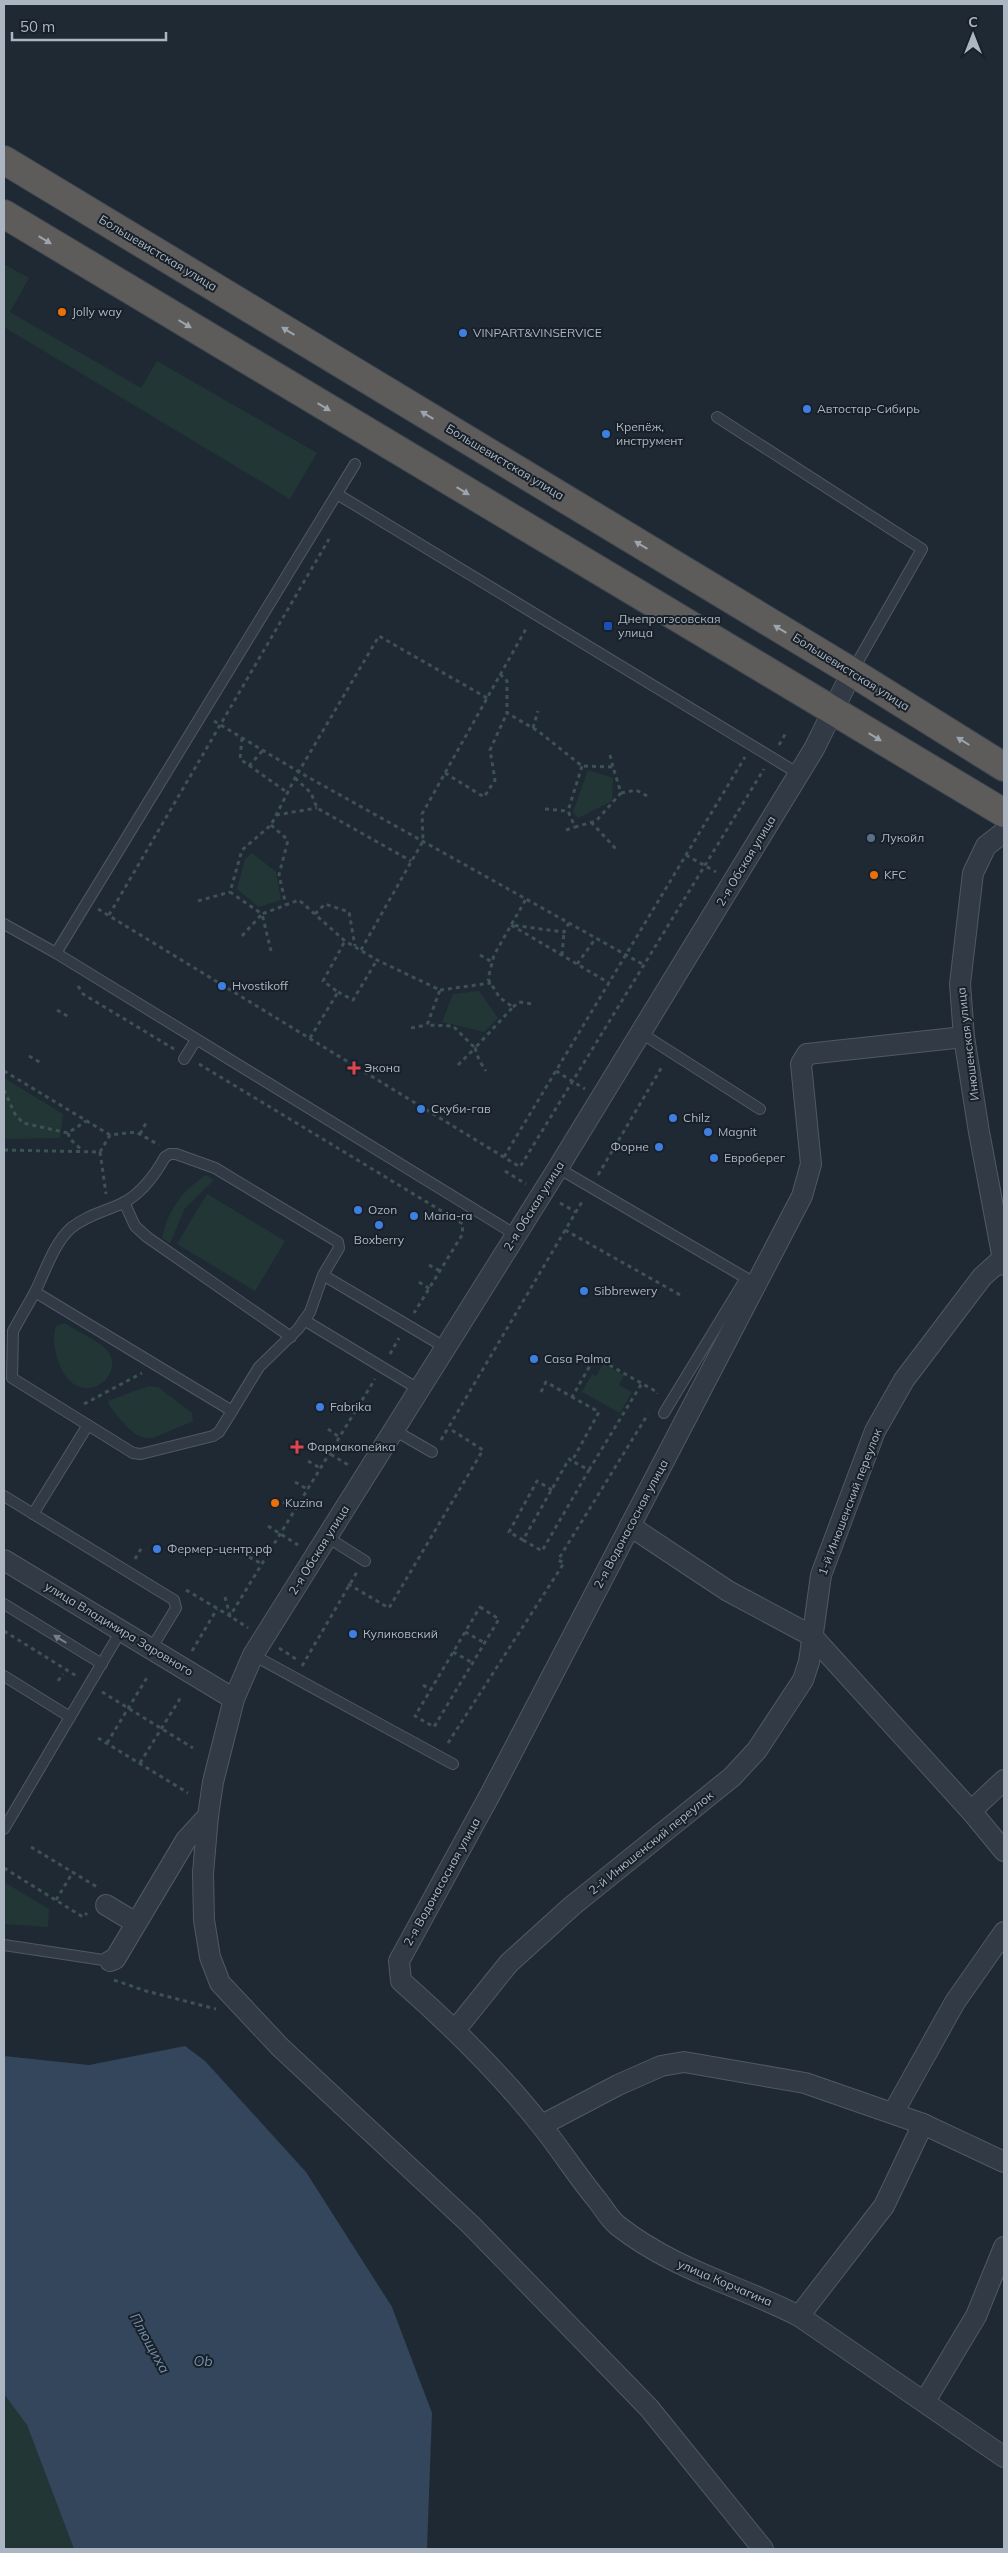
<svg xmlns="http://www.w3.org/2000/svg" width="1008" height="2553" font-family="Mulish,sans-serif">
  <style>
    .green { fill: #223636 }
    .water { fill: #33465b }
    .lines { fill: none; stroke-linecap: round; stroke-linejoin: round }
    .service-casing { stroke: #505963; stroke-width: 12 }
    .minor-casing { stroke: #505963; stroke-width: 22 }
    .trunk-casing { stroke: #3d464f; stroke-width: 30 }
    .path { stroke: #3e5153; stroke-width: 3; stroke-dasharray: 4 4; stroke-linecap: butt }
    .service { stroke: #323b45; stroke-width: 10 }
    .minor { stroke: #323b45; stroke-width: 20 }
    .trunk { stroke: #5e5c5a; stroke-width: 28 }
    .oneway { fill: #9ca4ad }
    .oneway2 { fill: #757f8a }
    .food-dot { fill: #e8710a; stroke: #182029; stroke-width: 2 }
    .shop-dot { fill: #3f7fe0; stroke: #182029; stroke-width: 2 }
    .transit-dot { fill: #1a4fb4; stroke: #182029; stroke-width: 2 }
    .service-dot { fill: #5c6f8a; stroke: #182029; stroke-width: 2 }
    .health-dot { fill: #e0444e; stroke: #182029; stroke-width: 2 }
    .labels { text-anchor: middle; stroke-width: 4; stroke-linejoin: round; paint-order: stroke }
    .street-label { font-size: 12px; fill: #acb6c2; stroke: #182029 }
    .poi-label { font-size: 12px; fill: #acb6c2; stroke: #182029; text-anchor: start }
    .water-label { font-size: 14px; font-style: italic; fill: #758eaa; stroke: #182029 }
  </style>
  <rect width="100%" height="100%" fill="#1f2934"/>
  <!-- green -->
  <g class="green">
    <path d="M4 264 29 278 10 312 141 388 157 361 317 453 290 499 4 327Z"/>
    <path d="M588 770 613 778 612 801 578 818 573 812Z"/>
    <path d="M252 853 276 872 281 900 259 907 237 889 245 859Z"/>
    <path d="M479 991 498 1018 484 1032 442 1022 453 994Z"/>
    <path d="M4 1078 63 1114 60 1138 4 1139Z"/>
    <path d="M206 1175 214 1180 185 1208 170 1243 162 1238C168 1210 182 1191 206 1175Z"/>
    <path d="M207 1194 285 1241 255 1291 177 1244Z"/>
    <path d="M61 1324H66C78 1332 94 1339 105 1348 122 1364 106 1389 86 1388 62 1388 49 1345 56 1326Z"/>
    <path d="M603 1364 624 1375 619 1385 632 1392 620 1413 582 1392 592 1374 596 1376Z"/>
    <path d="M148 1386 158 1387 192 1413 193 1421 153 1438C134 1441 122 1420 110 1407L108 1401Z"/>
    <path d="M4 1882 49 1909 48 1927 5 1924Z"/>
    <path d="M4 2394 27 2425 74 2549H4Z"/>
  </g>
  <!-- water -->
  <path class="water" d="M185 2046 205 2061 306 2172 392 2307 432 2413 427 2549H74L27 2425 4 2394V2056L89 2065Z"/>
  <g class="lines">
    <!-- service casing -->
    <g class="service-casing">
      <g id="service">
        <path d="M717 417 922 549 853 670"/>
        <path d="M337 494 799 774"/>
        <path d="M4 924 56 953 516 1235"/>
        <path d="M56 953 355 464"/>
        <path d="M641 1033 760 1109"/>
        <path d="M184 1059 196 1040"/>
        <path d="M558 1168 746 1278 664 1413"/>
        <path d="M124 1202 135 1226 147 1237 291 1337"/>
        <path d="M323 1275 310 1312 298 1329 259 1367 232 1411 35 1292C45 1272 54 1243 71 1228 87 1215 106 1211 123 1203 142 1193 155 1175 165 1157L170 1154H176L215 1168 338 1242 339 1248 323 1275 446 1348"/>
        <path d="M35 1292 13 1331 12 1378 133 1453 141 1454 213 1436 219 1432 232 1411"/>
        <path d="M304 1320 420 1390"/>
        <path d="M394 1430 432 1452"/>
        <path d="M4 1496 174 1600 176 1608 151 1649"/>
        <path d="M33 1514 88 1425"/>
        <path d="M327 1537 365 1561"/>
        <path d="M4 1604 102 1664"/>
        <path d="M253 1655 453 1764"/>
        <path d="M4 1676 70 1717 121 1631"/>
        <path d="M4 1829 70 1717"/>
        <path d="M4 1945 110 1961"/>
      </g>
    </g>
    <!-- minor casing -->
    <g class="minor-casing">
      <g id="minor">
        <path d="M1004 832 986 846 973 873 960 984 964 1037 979 1132 1004 1265"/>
        <path d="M964 1037 807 1054 801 1064 811 1164 802 1196 492 1791 399 1961 401 1981C452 2026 499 2072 541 2125 561 2150 578 2177 598 2201 604 2209 609 2218 617 2225 674 2270 736 2284 799 2316L1004 2457"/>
        <path d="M630 1526 728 1591 812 1636 971 1811 1004 1851"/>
        <path d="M4 1560 234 1699"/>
        <path d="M971 1811 1004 1780"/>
        <path d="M106 1905 136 1923"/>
        <path d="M110 1961 115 1959 186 1840 208 1816"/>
        <path d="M456 2029 509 1963 572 1906 732 1777 757 1750 803 1680 809 1662 821 1575 875 1431 904 1380 982 1277 1002 1259"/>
        <path d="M893 2113 955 2002 1004 1932"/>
        <path d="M542 2125 618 2085 661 2066 684 2062 805 2083 923 2124 1004 2162"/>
        <path d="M799 2316 884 2206 923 2124"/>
        <path d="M925 2401 976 2316 1004 2247"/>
        <path d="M763 2549 649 2408 471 2225 280 2047 220 1983 210 1957 204 1920 203 1873 208 1816 213 1782 234 1699 253 1655 558 1168 814 749 852 672"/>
      </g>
    </g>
    <!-- trunk casing -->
    <g class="trunk-casing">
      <g id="trunk">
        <path d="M4 160 852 672 1004 767"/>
        <path d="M4 214 1004 813"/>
      </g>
    </g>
    <!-- path -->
    <g class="path">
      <path d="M500 674 507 681V713L538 731 582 766 613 767 621 793 596 821 575 827 568 811 582 766"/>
      <path d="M487 698 379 636 295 778 271 825 242 850 230 892 262 914 299 900 345 941 377 960 440 990 427 1025 453 1026 475 1048 513 1007 500 998 488 979 494 955 526 899"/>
      <path d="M214 721 299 772 644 965"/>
      <path d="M533 728 538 711"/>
      <path d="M242 738 240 759 288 793"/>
      <path d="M779 745 787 731"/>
      <path d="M610 755 613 767"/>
      <path d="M249 766 263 750"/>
      <path d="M445 773 484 797 495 780 490 750 507 713"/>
      <path d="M295 778 311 793 317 808 411 861"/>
      <path d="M621 793 636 790 647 796"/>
      <path d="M545 809 568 811"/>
      <path d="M276 815 317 808"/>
      <path d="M591 822 616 849"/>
      <path d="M271 825 288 840 279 875 286 905"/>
      <path d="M566 830 575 827"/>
      <path d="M686 855 716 872"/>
      <path d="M198 901 230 892"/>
      <path d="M98 909 520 1167 764 769"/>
      <path d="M315 914 325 904 349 912 355 946"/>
      <path d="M109 915 329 539"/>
      <path d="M569 923 564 932 511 925 609 983"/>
      <path d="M242 936 262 914 271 951"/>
      <path d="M361 950 423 841 422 814 527 627"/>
      <path d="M480 955 492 962"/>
      <path d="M562 955 564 932"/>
      <path d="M577 964 596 938"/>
      <path d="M78 986 83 994 174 1049"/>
      <path d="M440 990 491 983"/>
      <path d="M338 992 353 1000 377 960"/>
      <path d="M513 1007 519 1002 533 1004"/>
      <path d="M57 1010 71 1018"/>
      <path d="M411 1028 427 1025"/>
      <path d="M310 1038 338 992 323 981 345 941"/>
      <path d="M29 1056 43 1064"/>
      <path d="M199 1064 463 1224 462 1235 414 1313"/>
      <path d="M458 1065 475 1048 479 1060 486 1071"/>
      <path d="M4 1071 110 1135 136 1132 159 1145"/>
      <path d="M556 1071 585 1089"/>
      <path d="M4 1090 15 1114 23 1123 68 1133 86 1121"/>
      <path d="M68 1133 70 1139 83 1151"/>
      <path d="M140 1134 146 1123"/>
      <path d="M4 1150 100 1152 110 1135"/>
      <path d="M100 1152 106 1194"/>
      <path d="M504 1157 745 757"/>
      <path d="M505 1171 526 1184"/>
      <path d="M598 1175 663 1065"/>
      <path d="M560 1203 576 1212"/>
      <path d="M565 1230 682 1296"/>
      <path d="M429 1265 440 1271"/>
      <path d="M419 1282 430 1289"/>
      <path d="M390 1354 399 1338"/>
      <path d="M541 1392 546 1382 572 1397 595 1357 657 1392V1394"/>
      <path d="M344 1403 356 1410"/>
      <path d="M84 1404 142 1373"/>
      <path d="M328 1429 339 1437"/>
      <path d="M441 1440 583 1200"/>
      <path d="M317 1446 350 1466"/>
      <path d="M308 1461 320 1468"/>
      <path d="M589 1470 642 1383"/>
      <path d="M295 1482 307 1489"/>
      <path d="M552 1490 537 1481 509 1532 523 1540 569 1459 572 1461 599 1412 572 1397"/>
      <path d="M283 1502 295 1509"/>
      <path d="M268 1526 298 1545"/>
      <path d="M523 1540 542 1551 589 1470 572 1461"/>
      <path d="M249 1557 262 1564"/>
      <path d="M135 1559 142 1547"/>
      <path d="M348 1584 389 1608 483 1450 450 1429"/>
      <path d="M186 1590 230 1616 375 1379"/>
      <path d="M225 1597 230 1616 248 1628"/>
      <path d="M480 1607 499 1619 434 1727 415 1716Z"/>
      <path d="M4 1631 78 1677"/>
      <path d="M465 1632 485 1643"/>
      <path d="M279 1648 299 1661"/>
      <path d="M192 1651 217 1609"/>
      <path d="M453 1652 473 1663"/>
      <path d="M302 1666 357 1572"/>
      <path d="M58 1681 63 1674"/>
      <path d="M423 1685 431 1690"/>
      <path d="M102 1692 193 1748"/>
      <path d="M98 1738 188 1793"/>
      <path d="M107 1743 148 1676"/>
      <path d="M448 1743 564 1563 558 1560 648 1414"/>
      <path d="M140 1763 181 1697"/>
      <path d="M31 1847 97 1887"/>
      <path d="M4 1868 83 1917 87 1913"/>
      <path d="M56 1900 73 1872"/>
      <path d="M114 1980 146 1991 216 2009"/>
    </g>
    <!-- service -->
    <use href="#service" class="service"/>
    <!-- minor -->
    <use href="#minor" class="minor"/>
    <!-- trunk -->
    <use href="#trunk" class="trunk"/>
  </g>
  <!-- one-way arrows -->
  <defs><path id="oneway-solid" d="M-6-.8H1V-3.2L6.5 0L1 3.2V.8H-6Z" transform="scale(1.25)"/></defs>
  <g class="oneway">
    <use href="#oneway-solid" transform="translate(45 240) rotate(31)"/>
    <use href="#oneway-solid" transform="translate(185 324) rotate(31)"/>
    <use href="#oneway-solid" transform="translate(288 331) rotate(-149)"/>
    <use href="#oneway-solid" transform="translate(324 407) rotate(31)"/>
    <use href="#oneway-solid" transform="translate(427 415) rotate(-149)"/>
    <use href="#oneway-solid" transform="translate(463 491) rotate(31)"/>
    <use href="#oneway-solid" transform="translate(641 545) rotate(-149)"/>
    <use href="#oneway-solid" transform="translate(780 629) rotate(-149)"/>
    <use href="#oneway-solid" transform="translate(875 737) rotate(31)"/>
    <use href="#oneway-solid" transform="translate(963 741) rotate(-148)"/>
  </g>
  <use class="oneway2" href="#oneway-solid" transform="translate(60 1639) rotate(-149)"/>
  <!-- markers -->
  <g class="food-dot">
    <circle cx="62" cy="312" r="5"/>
    <circle cx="874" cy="875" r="5"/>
    <circle cx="275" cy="1503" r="5"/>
  </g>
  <g class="shop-dot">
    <circle cx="463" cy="333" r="5"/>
    <circle cx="807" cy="409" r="5"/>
    <circle cx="606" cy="434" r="5"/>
    <circle cx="222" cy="986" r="5"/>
    <circle cx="421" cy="1109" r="5"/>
    <circle cx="673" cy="1118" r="5"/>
    <circle cx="708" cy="1132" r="5"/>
    <circle cx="659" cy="1147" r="5"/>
    <circle cx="714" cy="1158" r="5"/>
    <circle cx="358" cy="1210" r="5"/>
    <circle cx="414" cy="1216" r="5"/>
    <circle cx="379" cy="1225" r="5"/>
    <circle cx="584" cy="1291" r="5"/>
    <circle cx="534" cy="1359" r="5"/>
    <circle cx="320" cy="1407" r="5"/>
    <circle cx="157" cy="1549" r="5"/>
    <circle cx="353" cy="1634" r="5"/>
  </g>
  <rect class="transit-dot" x="603" y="621" width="10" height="10" rx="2.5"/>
  <circle class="service-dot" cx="871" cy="838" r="5"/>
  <g class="health-dot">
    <path d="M351.5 1060.5h5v5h5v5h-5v5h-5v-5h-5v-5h5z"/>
    <path d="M294.5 1439.5h5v5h5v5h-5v5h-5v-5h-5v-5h5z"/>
  </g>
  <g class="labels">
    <!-- street labels -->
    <g class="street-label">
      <text transform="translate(158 253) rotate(31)" y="4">Большевистская улица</text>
      <text transform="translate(505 462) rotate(31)" y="4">Большевистская улица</text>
      <text transform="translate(851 672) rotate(32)" y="4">Большевистская улица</text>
      <text transform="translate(746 861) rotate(-59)" y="4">2-я Обская улица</text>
      <text transform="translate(968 1044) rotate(-97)" y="4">Инюшенская улица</text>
      <text transform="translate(534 1206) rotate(-58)" y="4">2-я Обская улица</text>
      <text transform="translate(850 1502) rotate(-69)" y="4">1-й Инюшенский переулок</text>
      <text transform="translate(631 1524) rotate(-62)" y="4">2-я Водонасосная улица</text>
      <text transform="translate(319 1550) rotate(-58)" y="4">2-я Обская улица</text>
      <text transform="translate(119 1629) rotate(31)" y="4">улица Владимира Заровного</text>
      <text transform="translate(651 1843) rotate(-39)" y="4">2-й Инюшенский переулок</text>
      <text transform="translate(442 1882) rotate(-61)" y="4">2-я Водонасосная улица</text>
      <text transform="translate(725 2283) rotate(23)" y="4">улица Корчагина</text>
    </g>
    <!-- poi labels -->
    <g class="poi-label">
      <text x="72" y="316">Jolly way</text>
      <text x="473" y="337">VINPART&amp;VINSERVICE</text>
      <text x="817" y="413">Автостар-Сибирь</text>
      <text x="616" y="431">Крепёж,<tspan x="616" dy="14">инструмент</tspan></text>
      <text x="618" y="623">Днепрогэсовская<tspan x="618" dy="14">улица</tspan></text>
      <text x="881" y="842">Лукойл</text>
      <text x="884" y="879">KFC</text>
      <text x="232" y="990">Hvostikoff</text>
      <text x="364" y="1072">Экона</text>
      <text x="431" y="1113">Скуби-гав</text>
      <text x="683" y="1122">Chilz</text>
      <text x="718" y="1136">Magnit</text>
      <text x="649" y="1151" text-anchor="end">Форне</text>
      <text x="724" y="1162">Евроберег</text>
      <text x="368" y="1214">Ozon</text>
      <text x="424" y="1220">Maria-ra</text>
      <text x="379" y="1244" text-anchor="middle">Boxberry</text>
      <text x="594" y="1295">Sibbrewery</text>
      <text x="544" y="1363">Casa Palma</text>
      <text x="330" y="1411">Fabrika</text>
      <text x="307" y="1451">Фармакопейка</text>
      <text x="285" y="1507">Kuzina</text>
      <text x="167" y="1553">Фермер-центр.рф</text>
      <text x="363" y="1638">Куликовский</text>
    </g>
    <!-- water labels -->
    <g class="water-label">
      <text transform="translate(150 2343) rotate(61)" y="5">Плющиха</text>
      <text x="203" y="2366">Ob</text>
    </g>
  </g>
  <!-- border -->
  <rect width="1008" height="2553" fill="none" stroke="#acb6c2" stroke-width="10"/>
  <!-- north arrow -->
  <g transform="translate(973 35)" stroke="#182029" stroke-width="4" paint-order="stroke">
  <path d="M0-4L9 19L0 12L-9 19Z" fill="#acb6c2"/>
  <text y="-8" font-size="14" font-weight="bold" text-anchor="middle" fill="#acb6c2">С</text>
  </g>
  <!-- scale -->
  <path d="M12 32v8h154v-8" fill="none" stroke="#acb6c2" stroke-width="2.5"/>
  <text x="20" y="32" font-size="15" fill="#acb6c2" stroke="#182029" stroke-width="4" paint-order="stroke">50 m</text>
</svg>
